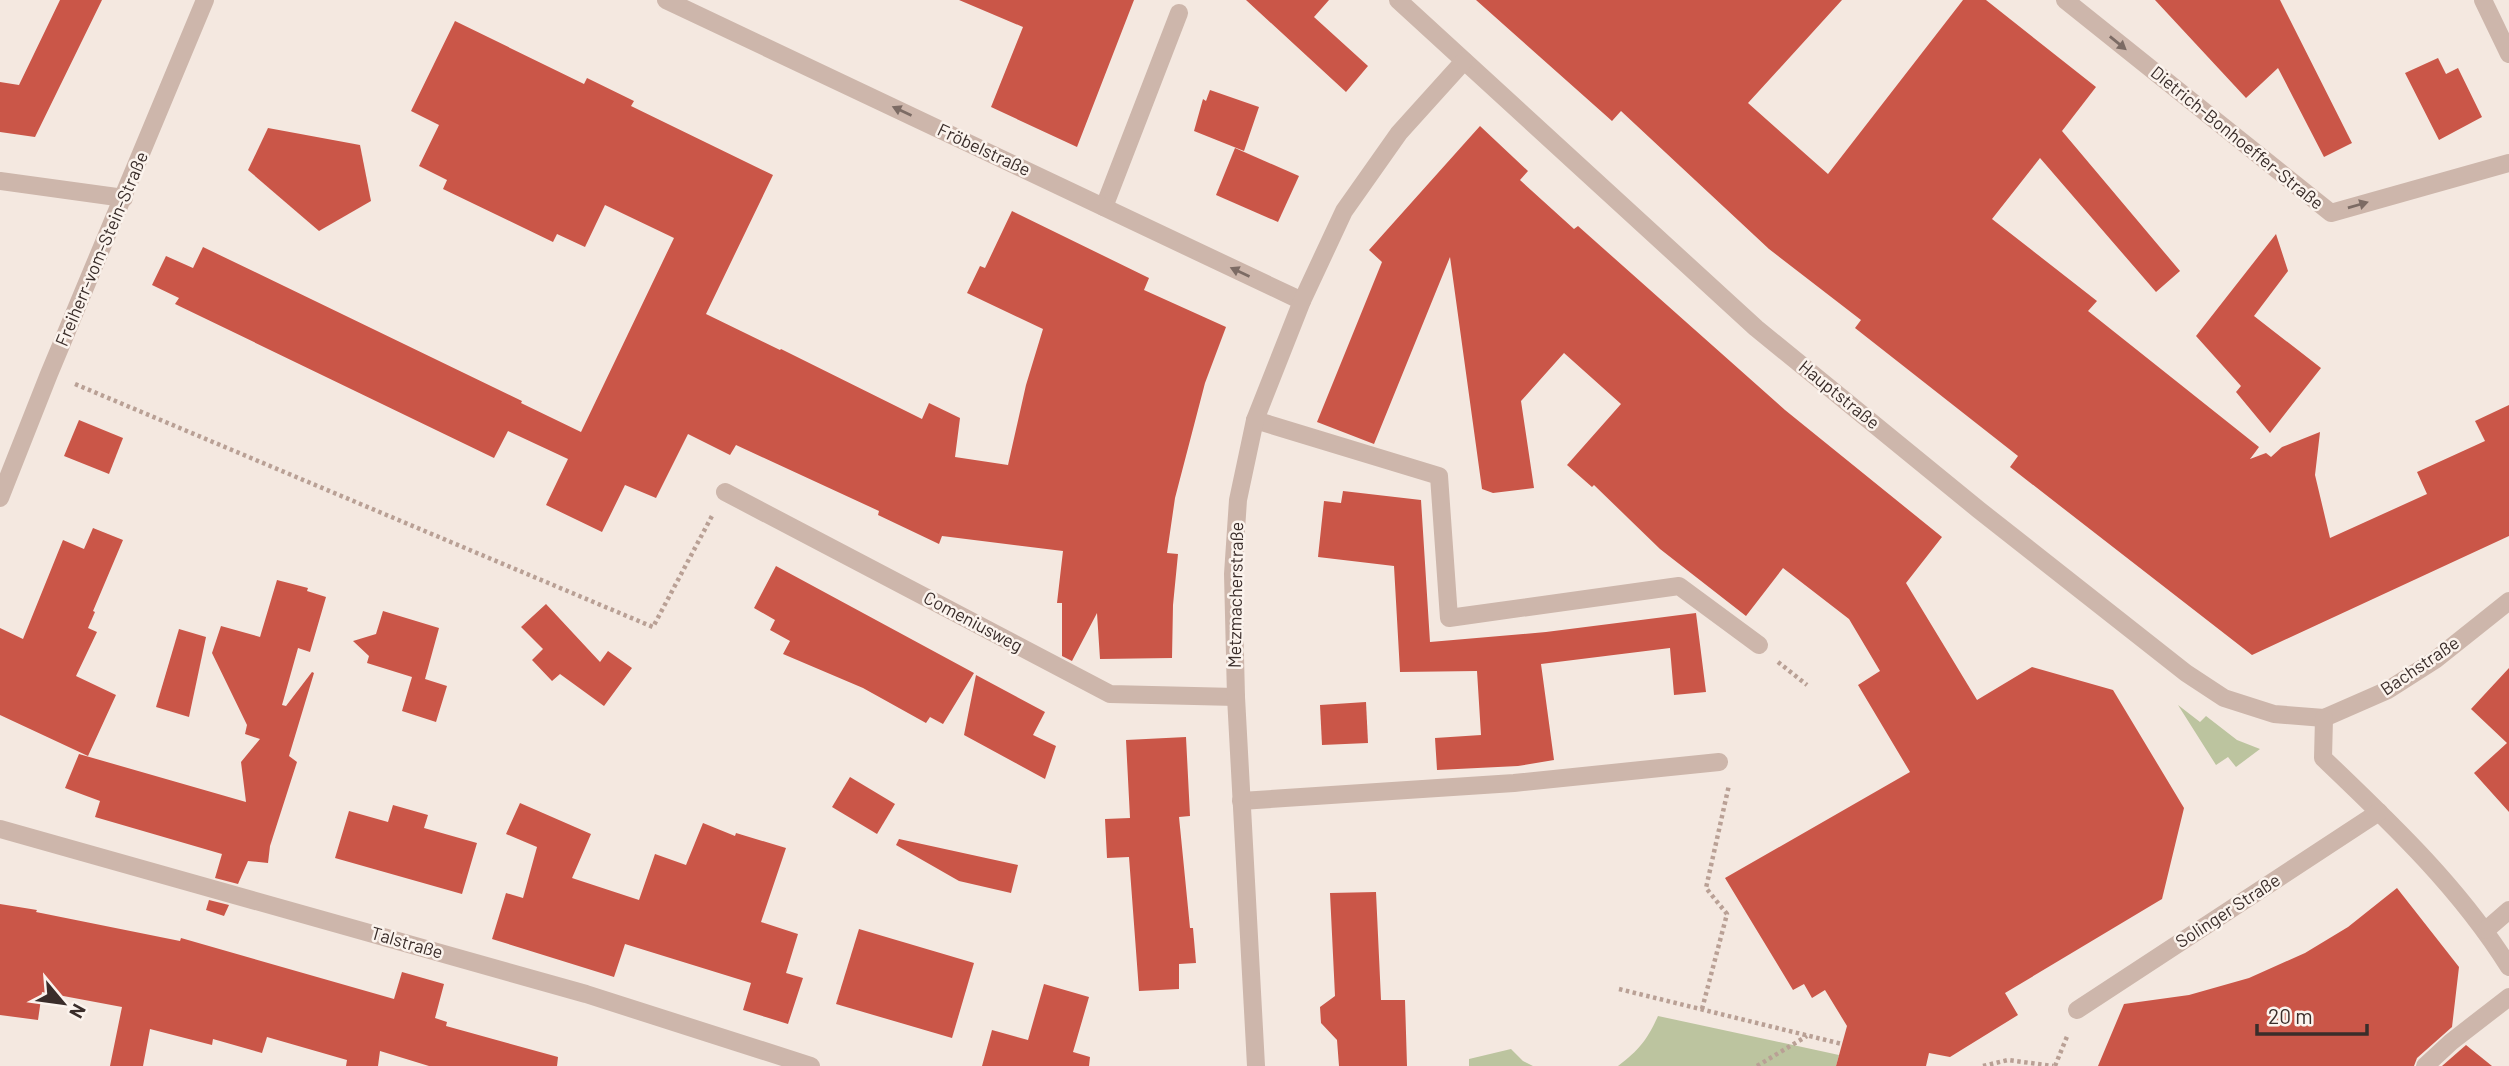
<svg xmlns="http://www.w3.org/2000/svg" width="2509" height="1066" font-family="Barlow,sans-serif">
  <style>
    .green { fill: #bcc49f }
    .building { fill: #ca5648 }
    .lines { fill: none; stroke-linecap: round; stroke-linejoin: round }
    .path { stroke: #b9a095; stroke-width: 4.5; stroke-dasharray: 3.5 3.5; stroke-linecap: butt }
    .lane { stroke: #cdb6ab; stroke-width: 18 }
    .street { stroke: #cdb6ab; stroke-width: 18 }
    .oneway { fill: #7c6b64 }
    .labels { text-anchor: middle; stroke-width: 5; stroke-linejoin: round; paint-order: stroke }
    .street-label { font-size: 18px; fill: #3a2d2a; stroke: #fbf3ed }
  </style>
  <rect width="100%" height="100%" fill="#f4e8e0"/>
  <!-- green -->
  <g class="green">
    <path d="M2178 705 2200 722 2206 716 2237 740 2260 749 2236 767 2228 757 2216 765Z"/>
    <path d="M1658 1016 1839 1055 1836 1066H1618C1639 1050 1647 1040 1658 1016Z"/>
    <path d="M1511 1049 1523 1061 1533 1066H1469V1059Z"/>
  </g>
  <!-- building -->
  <g class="building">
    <path d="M60 0H102L35 137 0 132V82L19 85Z"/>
    <path d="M959 0H1134L1077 147 991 107 1023 27Z"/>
    <path d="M1246 0H1329L1314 17 1368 66 1346 92Z"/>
    <path d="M1476 0H1842L1748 103 1828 174 1963 0H1986L2096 87 2062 131 2180 271 2156 292 2040 158 1992 219 2097 301 2088 311 2259 447 2250 459 2266 453 2271 457 2282 447 2320 432 2315 475 2330 538 2427 494 2417 472 2485 441 2475 421 2509 405V536L2252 655 2010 467 2018 456 1855 328 1861 320 1769 249 1621 111 1612 121Z"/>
    <path d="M2155 0H2280L2352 143 2324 157 2278 68 2246 98Z"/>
    <path d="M455 21 584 84 587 78 634 101 631 106 773 175 706 314 780 350 781 349 922 419 929 403 960 418 955 457 1008 465 1026 385 1043 329 967 293 980 266 985 268 1012 211 1149 278 1144 290 1226 327 1205 383 1175 498 1167 553 1178 554 1173 605 1172 658 1100 659 1097 613 1072 661 1062 656V603H1057L1063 551 942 536 939 544 878 515 879 511 736 445 730 455 688 434 656 498 625 485 602 532 546 505 568 459 508 431 494 458 175 304 179 298 152 285 166 256 193 268 203 247 522 401 521 403 581 432 674 238 605 205 585 247 557 234 553 242 443 189 447 180 419 166 439 125 411 111Z"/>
    <path d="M2438 58 2446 74 2458 68 2482 117 2439 140 2405 73Z"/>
    <path d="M1210 90 1259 107 1244 151 1194 131 1203 99 1206 101Z"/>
    <path d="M1480 126 1528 171 1520 180 1574 229 1578 226 1785 410 1942 537 1906 583 1977 700 2032 667 2113 690 2184 808 2162 899 2005 993 2018 1015 1950 1057 1929 1053 1926 1066H1836L1847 1026 1825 990 1812 998 1804 984 1793 990 1725 878 1910 772 1858 685 1880 671 1849 619 1783 568 1746 616 1660 549 1594 485 1592 487 1567 465 1621 404 1564 353 1521 401 1534 488 1493 493 1482 489 1450 257 1374 444 1317 422 1382 262 1369 250Z"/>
    <path d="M268 128 360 145 371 201 319 231 248 170Z"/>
    <path d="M1235 148 1299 176 1278 222 1216 195Z"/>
    <path d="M2276 234 2288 271 2254 316 2321 368 2270 433 2236 392 2241 386 2196 336Z"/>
    <path d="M79 420 123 438 109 474 64 456Z"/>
    <path d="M1343 491 1421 500 1430 642 1546 632 1696 613 1706 692 1674 695 1670 648 1541 664 1554 760 1518 766 1437 770 1435 738 1481 735 1477 671 1400 672 1394 566 1318 557 1324 501 1341 503Z"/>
    <path d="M93 528 123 540 93 611 95 612 88 628 97 632 76 676 116 695 88 756 0 715V628L23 639 63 540 84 549Z"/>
    <path d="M776 566 974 673 943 724 930 717 926 723 863 688 783 654 790 641 770 630 775 620 754 608Z"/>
    <path d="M277 580 308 588 307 591 326 597 310 652 298 648 282 705 286 706 312 672 314 673 289 756 297 762 270 846 268 863 248 861 238 884 215 878 222 854 95 817 100 801 65 788 79 754 246 802 241 762 260 739 245 734 247 725 212 653 221 626 260 637Z"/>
    <path d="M546 604 600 662 608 651 632 668 604 706 560 674 552 681 532 660 543 649 521 627Z"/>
    <path d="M383 611 439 628 425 679 447 686 436 722 402 711 412 677 367 663 369 656 353 641 376 634Z"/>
    <path d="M179 629 206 637 189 717 156 707Z"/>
    <path d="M2509 668V812L2474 773 2507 743 2471 709Z"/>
    <path d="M976 675 1045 712 1033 735 1056 746 1045 779 964 735Z"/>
    <path d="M1366 702 1368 743 1322 745 1320 705Z"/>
    <path d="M1186 737 1190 816 1179 817 1190 928H1193L1196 963 1179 964V989L1139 991 1129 857 1107 858 1105 819 1130 818 1126 740Z"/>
    <path d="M850 777 895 804 877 834 832 807Z"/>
    <path d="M520 803 591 834 572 878 639 900 655 854 686 865 703 823 735 836 736 833 786 848 761 922 798 934 786 973 803 978 788 1024 743 1010 751 983 625 944 614 977 492 939 506 893 523 898 537 847 506 834Z"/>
    <path d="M393 805 428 815 424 828 477 843 462 894 335 858 349 811 388 822Z"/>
    <path d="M899 839 1018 865 1011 893 959 881 896 845Z"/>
    <path d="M2397 888 2459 967 2452 1027 2417 1058 2414 1066H2098L2124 1004 2189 995 2249 978 2305 953 2348 927Z"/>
    <path d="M1376 892 1381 1000H1405L1407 1066H1339L1337 1040 1321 1023 1320 1007 1335 996 1330 893Z"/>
    <path d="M209 900 229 905 224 916 206 910Z"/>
    <path d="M0 904 37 910 36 912 180 941 181 938 394 999 402 972 444 984 435 1018 447 1022 446 1026 558 1057 557 1066H429L380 1051 378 1066H346L347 1060 267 1037 262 1053 213 1039 212 1045 150 1029 143 1066H110L122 1007 42 992 38 1020 0 1015Z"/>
    <path d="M859 929 974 963 952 1038 836 1004Z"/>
    <path d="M1044 984 1089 997 1073 1052 1090 1057 1089 1066H982L992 1030 1028 1040Z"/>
    <path d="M2466 1045 2492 1066H2442Z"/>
  </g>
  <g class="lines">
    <!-- path -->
    <g class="path">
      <path d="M75 384 653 627 713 514"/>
      <path d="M1778 662 1807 685"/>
      <path d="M1619 989 1842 1044"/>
      <path d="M1702 1009 1727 914 1706 888 1729 785"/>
      <path d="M1757 1066 1807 1036"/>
      <path d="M1983 1066 2008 1060 2053 1066"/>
      <path d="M2055 1066 2068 1034"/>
    </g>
    <!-- lane -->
    <g class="lane">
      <path d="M1104 207 1179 13"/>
      <path d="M1255 420 1439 476 1449 618 1679 586 1759 645"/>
      <path d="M1241 801 1514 783 1719 762"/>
    </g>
    <!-- street -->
    <g class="street">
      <path d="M666 0 1302 301"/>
      <path d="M1398 0 1756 328 1979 510 2186 673 2224 698 2274 714 2324 718 2388 690 2435 660 2509 601"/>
      <path d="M2065 0 2331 213 2509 163"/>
      <path d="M2483 0 2509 54"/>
      <path d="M0 181 124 198"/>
      <path d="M725 492 1110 694 1236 697"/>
      <path d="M0 498 49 374 205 0"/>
      <path d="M2324 718 2323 758C2391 823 2459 887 2509 967"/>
      <path d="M0 829 586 994 811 1066"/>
      <path d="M2486 930 2509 910"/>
      <path d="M2077 1010 2379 812"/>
      <path d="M1256 1066 1236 697 1233 574 1238 500 1255 420 1302 301 1344 211 1399 133 1464 61"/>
      <path d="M2425 1066 2451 1042 2509 997"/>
    </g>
  </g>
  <!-- one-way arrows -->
  <defs><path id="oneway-solid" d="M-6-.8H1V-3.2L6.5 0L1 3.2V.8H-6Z" transform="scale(1.75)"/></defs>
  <g class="oneway">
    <use href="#oneway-solid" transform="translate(2118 43) rotate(39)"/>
    <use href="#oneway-solid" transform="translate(902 111) rotate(-155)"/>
    <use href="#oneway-solid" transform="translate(2358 205) rotate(-16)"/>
    <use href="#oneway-solid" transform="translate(1240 272) rotate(-155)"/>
  </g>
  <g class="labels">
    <!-- street labels -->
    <g class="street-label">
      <text transform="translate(2237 138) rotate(39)" y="6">Dietrich-Bonhoeffer-Straße</text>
      <text transform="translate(984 150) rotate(25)" y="6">Fröbelstraße</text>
      <text transform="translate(102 249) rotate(-67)" y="6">Freiherr-vom-Stein-Straße</text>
      <text transform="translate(1839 395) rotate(39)" y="6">Hauptstraße</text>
      <text transform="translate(1236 595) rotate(-89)" y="6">Metzmacherstraße</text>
      <text transform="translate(973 622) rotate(28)" y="6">Comeniusweg</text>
      <text transform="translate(2420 666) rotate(-34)" y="6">Bachstraße</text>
      <text transform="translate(2228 911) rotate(-33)" y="6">Solinger Straße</text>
      <text transform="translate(407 943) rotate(16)" y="6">Talstraße</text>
    </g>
  </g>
  <!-- north arrow -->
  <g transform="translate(63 1003) rotate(119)" stroke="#fbf3ed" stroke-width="5" paint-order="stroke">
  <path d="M0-5L12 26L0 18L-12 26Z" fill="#3a2d2a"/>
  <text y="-10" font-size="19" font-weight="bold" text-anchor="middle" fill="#3a2d2a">N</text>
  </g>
  <!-- scale -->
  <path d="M2257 1024v10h110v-10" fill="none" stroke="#3a2d2a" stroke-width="3.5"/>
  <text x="2268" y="1024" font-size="21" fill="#3a2d2a" stroke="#fbf3ed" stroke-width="5" paint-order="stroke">20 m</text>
</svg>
